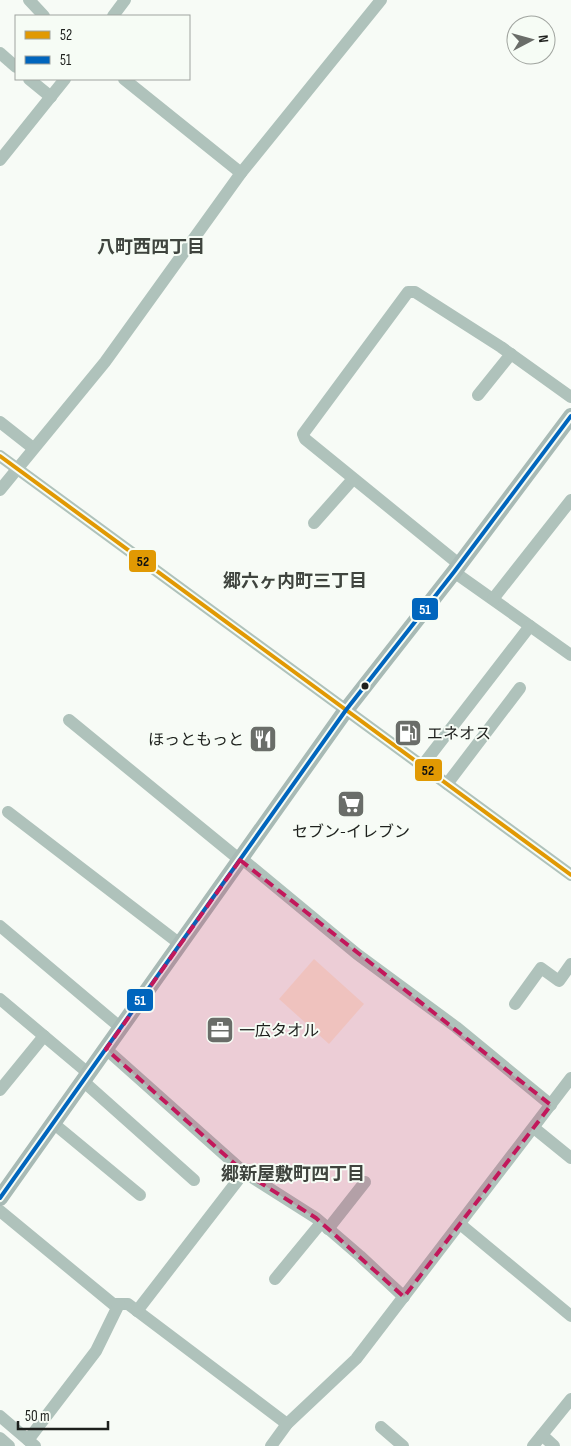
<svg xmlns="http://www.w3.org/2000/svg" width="571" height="1446" font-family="'Sofia Sans Condensed','Noto Sans JP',sans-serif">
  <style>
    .green { fill: #fbedd8 }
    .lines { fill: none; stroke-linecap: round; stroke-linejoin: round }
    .minor { stroke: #afc2bb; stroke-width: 12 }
    .major { stroke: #a8bab5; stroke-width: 16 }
    .bus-1-casing { stroke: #f6fcf5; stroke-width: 8 }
    .bus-2-casing { stroke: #f6fcf5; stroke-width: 8 }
    .bus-1 { stroke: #e19903; stroke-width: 4 }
    .bus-2 { stroke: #0065bd; stroke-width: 4 }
    .marked { fill: #c2185b; fill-opacity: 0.2; stroke: #c2185b; stroke-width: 4; stroke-dasharray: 10 6; stroke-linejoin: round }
    .bus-dot { fill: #1e201d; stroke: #f6fcf5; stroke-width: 2 }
    .labels { text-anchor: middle; stroke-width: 4; stroke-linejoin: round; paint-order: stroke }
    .poi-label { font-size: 16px; fill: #1e201d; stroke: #f6fcf5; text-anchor: start }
    .neighbourhood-label { font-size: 18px; font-weight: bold; fill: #3f443e; stroke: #f6fcf5 }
    .line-badge { stroke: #f6fcf5; stroke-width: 2 }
    .badge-label { font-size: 14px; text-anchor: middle; font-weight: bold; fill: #fff }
    .pale-badge-label { font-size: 14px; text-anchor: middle; font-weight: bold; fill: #111 }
  </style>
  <rect width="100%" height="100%" fill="#f7fbf6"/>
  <!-- green -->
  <path class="green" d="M314 959 364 1004 329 1044 279 999Z"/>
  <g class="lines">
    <!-- minor -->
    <g class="minor">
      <path d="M29 0 44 16"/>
      <path d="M113 16 125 0"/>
      <path d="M0 53 16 67"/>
      <path d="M29 79 51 97"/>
      <path d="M124 79 241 173"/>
      <path d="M0 160 65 79"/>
      <path d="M478 395 511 354"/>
      <path d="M0 422 33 448"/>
      <path d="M0 456 571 875"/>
      <path d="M0 490 105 362 241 173 381 0"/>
      <path d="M314 523 353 479"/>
      <path d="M460 565 305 439 303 434 408 292H415L501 347 571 397"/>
      <path d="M454 572 571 655"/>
      <path d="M493 599 571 500"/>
      <path d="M69 720 240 860"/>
      <path d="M422 766 530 626"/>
      <path d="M447 784 520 688"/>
      <path d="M8 812 180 944"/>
      <path d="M241 858 357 954 456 1027 551 1105"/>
      <path d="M0 926 121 1028"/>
      <path d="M0 999 88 1073"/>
      <path d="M515 1004 541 968 559 981 571 964"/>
      <path d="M106 1049 245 1173 316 1218 360 1256 404 1297"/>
      <path d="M83 1081 194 1180"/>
      <path d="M0 1090 44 1036"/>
      <path d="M53 1123 140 1195"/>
      <path d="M534 1128 571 1158"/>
      <path d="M0 1211 113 1304H128L287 1424"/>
      <path d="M460 1224 571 1316"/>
      <path d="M328 1229 365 1182"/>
      <path d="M275 1279 321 1223"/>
      <path d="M137 1311 238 1180"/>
      <path d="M0 1416 35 1446"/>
      <path d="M381 1427 403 1446"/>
      <path d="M542 1435 554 1446"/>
      <path d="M0 1438 9 1446"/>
      <path d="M28 1440 96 1351 119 1304"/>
      <path d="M271 1446 287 1424 356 1359 571 1078"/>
      <path d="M533 1446 571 1399"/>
    </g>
    <!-- major -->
    <path class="major" d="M0 1198 346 710 454 572 571 416"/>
    <!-- bus-1 casing -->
    <g class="bus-1-casing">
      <path id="bus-1" d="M0 456 571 875"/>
    </g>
    <!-- bus-2 casing -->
    <g class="bus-2-casing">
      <path id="bus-2" d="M0 1198 346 710 454 572 571 416"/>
    </g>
    <!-- bus-1 -->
    <use href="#bus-1" class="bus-1"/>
    <!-- bus-2 -->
    <use href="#bus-2" class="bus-2"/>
  </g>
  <!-- marked area -->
  <path class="marked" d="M240 860 551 1105 404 1297 316 1218 245 1173 106 1049Z"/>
  <!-- icons -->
  <defs>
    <g id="fuel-square" transform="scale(1.4375)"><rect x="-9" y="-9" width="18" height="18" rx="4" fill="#6a6d69" stroke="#f6fcf5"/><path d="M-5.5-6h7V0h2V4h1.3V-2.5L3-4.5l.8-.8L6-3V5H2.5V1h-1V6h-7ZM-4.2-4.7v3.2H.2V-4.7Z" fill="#fff"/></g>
    <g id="restaurant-square" transform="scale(1.4375)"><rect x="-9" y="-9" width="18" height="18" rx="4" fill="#6a6d69" stroke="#f6fcf5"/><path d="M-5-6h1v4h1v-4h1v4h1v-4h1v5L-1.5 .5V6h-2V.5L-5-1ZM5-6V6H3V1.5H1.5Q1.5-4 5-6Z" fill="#fff"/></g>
    <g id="supermarket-square" transform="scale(1.4375)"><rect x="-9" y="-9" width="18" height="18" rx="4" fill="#6a6d69" stroke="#f6fcf5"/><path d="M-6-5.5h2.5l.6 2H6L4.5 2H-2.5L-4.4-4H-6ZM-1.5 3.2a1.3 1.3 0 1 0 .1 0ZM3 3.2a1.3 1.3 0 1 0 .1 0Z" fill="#fff"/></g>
    <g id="office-square" transform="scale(1.4375)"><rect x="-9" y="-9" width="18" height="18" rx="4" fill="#6a6d69" stroke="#f6fcf5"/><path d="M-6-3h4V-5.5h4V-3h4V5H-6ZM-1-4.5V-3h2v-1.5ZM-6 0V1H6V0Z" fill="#fff"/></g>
  </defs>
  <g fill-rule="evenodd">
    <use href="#fuel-square" x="408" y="733"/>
    <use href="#restaurant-square" x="263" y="739"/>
    <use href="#supermarket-square" x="351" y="804"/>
    <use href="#office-square" x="220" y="1030"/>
  </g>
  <!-- markers -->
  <circle class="bus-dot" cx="365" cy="686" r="4.5"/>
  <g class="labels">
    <!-- poi labels -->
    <g class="poi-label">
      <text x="427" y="739">エネオス</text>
      <text x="244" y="745" text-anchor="end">ほっともっと</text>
      <text x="351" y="837" text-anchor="middle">セブン-イレブン</text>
      <text x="239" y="1036">一広タオル</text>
    </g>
    <!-- neighbourhood labels -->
    <g class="neighbourhood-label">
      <text x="151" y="253">八町西四丁目</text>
      <text x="295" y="587">郷六ヶ内町三丁目</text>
      <text x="293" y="1180">郷新屋敷町四丁目</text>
    </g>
  </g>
  <g class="line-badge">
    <rect x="128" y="549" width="29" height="24" rx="5" fill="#e19903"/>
    <rect x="411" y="597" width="28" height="24" rx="5" fill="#0065bd"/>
    <rect x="414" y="758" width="29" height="24" rx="5" fill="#e19903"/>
    <rect x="126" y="988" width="28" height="24" rx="5" fill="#0065bd"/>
  </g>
  <g class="badge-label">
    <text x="425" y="614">51</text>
    <text x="140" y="1005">51</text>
  </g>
  <g class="pale-badge-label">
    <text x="143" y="566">52</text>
    <text x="428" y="775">52</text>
  </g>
  <!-- legend -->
  <rect x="15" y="15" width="175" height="65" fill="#f6fcf5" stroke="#a0a49f"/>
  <rect x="25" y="31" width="25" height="8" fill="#e19903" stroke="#a0a49f"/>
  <text x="60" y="40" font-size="15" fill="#1e201d">52</text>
  <rect x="25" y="56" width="25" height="8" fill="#0065bd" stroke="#a0a49f"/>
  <text x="60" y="65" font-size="15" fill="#1e201d">51</text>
  <!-- north arrow -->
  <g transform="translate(531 40) rotate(84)"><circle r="24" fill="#f6fcf5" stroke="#a0a49f"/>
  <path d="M0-4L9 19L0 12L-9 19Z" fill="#6a6d69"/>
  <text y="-8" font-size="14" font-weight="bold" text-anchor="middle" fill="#1e201d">N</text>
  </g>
  <!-- scale -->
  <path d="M18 1421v8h90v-8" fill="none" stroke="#1e201d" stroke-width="2.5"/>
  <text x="25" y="1421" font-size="15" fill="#1e201d" stroke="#f6fcf5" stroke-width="4" paint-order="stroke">50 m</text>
</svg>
